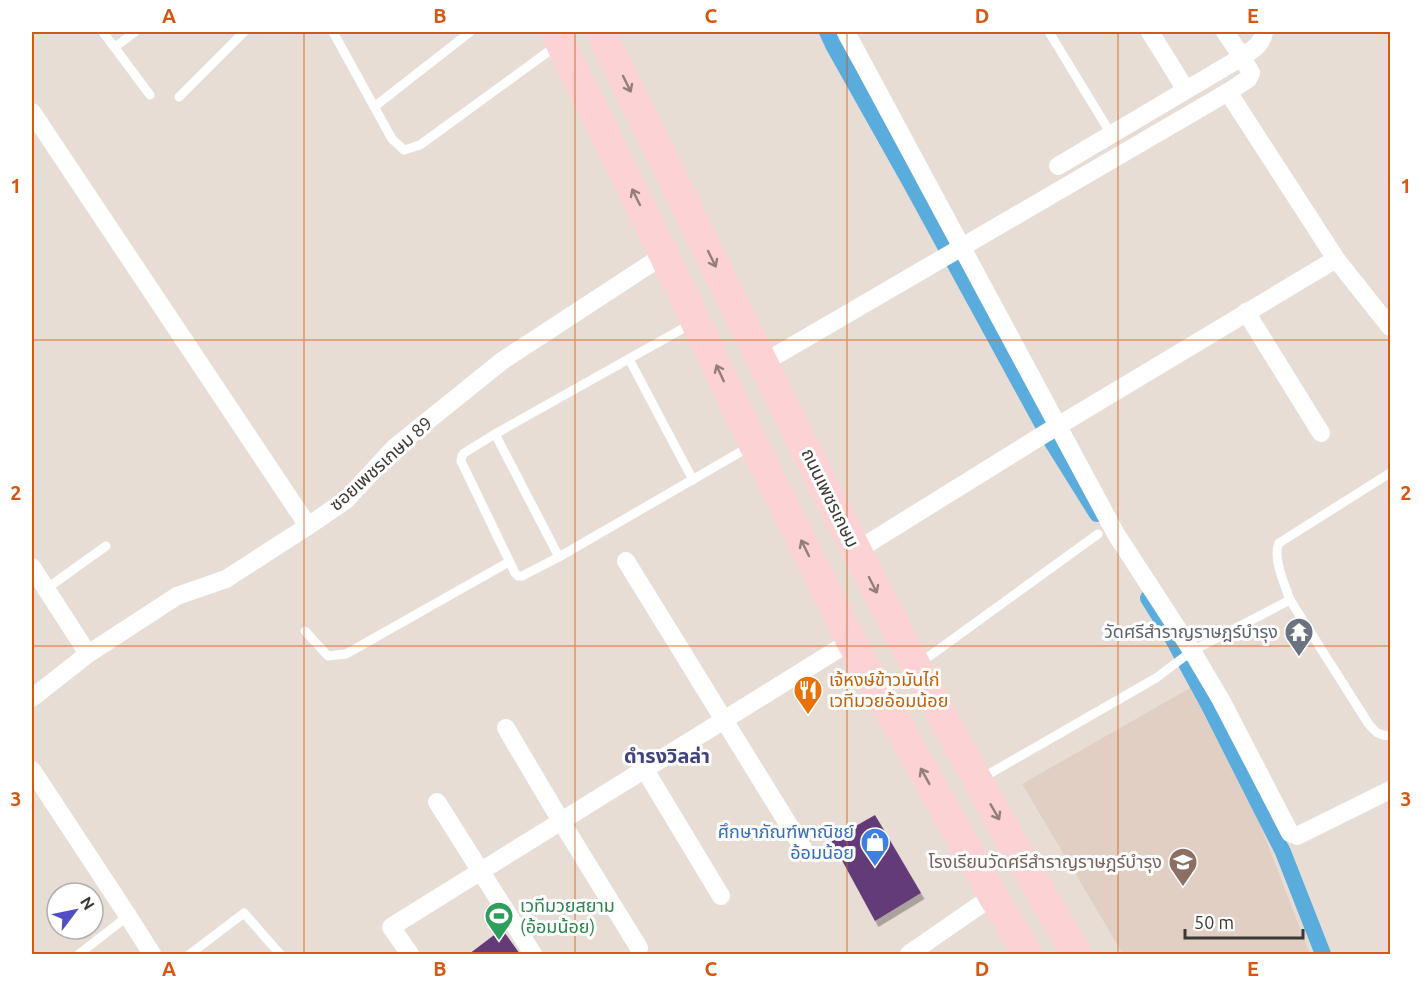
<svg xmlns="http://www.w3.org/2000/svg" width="1422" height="986" font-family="Ubuntu,'Noto Sans Thai',sans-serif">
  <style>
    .built { fill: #e1cfc3 }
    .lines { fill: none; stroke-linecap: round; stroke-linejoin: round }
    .canal { stroke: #5aacdc; stroke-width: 16 }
    .building { fill: #633b79; filter: url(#shadow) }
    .service { stroke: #fff; stroke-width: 9 }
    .minor { stroke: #fff; stroke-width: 18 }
    .primary { stroke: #fdd2d4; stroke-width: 30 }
    .oneway { stroke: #937d7d }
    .grid { fill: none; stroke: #d75610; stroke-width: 1.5; stroke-opacity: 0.55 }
    .labels { text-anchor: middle; stroke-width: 6; stroke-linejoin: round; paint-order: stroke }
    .street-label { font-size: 18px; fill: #3c3835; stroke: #fff }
    .worship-label { font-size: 18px; fill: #5b616d; stroke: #fff; text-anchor: end }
    .food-label { font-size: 18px; fill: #c56008; stroke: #fff; text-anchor: start }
    .shop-label { font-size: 18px; fill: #366cbe; stroke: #fff; text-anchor: end }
    .education-label { font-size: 18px; fill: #785e54; stroke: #fff; text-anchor: end }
    .leisure-label { font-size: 18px; fill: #27864d; stroke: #fff; text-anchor: start }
    .neighbourhood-label { font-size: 20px; font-weight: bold; fill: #404380; stroke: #fff }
    .neatline { fill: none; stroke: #d75610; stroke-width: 2 }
    .grid-label { font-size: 20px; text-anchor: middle; font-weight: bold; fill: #d75610 }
  </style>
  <defs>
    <filter id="shadow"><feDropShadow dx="3.5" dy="6" stdDeviation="0" flood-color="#0004"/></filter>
  </defs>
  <rect width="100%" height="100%" fill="#e8ddd5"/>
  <!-- built -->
  <path class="built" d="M1190 688 1258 819 1310 954H1123L1022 784Z"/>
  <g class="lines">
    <!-- canal -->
    <g class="canal">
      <path d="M827 32 833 45 910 182 1052 442 1097 514"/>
      <path d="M1148 598 1169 632 1209 706 1283 852 1323 954"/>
    </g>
  </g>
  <!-- building -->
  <g class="building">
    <path d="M875 815 921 893 875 921 831 840Z"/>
    <path d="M502 929 520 954H469Z"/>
  </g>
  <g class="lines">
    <!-- service -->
    <g class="service">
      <path d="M103 32 150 95"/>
      <path d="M333 32 392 139 404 150 420 145 556 46"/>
      <path d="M1049 32 1111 134"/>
      <path d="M115 47 135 32"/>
      <path d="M179 97 244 32"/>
      <path d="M374 107 470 32"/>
      <path d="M691 324 495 434 464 453 462 456 461 461 515 573 518 576H522L559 557 749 447"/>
      <path d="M629 359 693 480"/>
      <path d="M495 434 559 557"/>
      <path d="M46 589 106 546"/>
      <path d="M1290 600C1285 585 1272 557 1279 543L1390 473"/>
      <path d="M305 631 328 656 346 654 509 562"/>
      <path d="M920 663 1098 534"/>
      <path d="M982 778 1156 678 1192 651 1290 600 1368 723C1376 733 1378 735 1390 736"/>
      <path d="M79 954 128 916"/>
      <path d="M190 954 244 913 280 954"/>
    </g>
    <!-- minor -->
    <g class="minor">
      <path d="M846 32 1116 534 1192 651 1221 700 1290 833 1297 836 1301 834 1390 790"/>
      <path d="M1150 32 1186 90"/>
      <path d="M1225 32 1242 57 1251 73 1248 79 1228 92 1336 259 1390 327"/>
      <path d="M32 112 308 526"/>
      <path d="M1058 166 1242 57C1252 50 1262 45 1264 32"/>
      <path d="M1246 312 1321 433"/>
      <path d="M763 363 1228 92"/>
      <path d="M856 551 1041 436 1336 259"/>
      <path d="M626 561 803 848"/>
      <path d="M32 567 88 654"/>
      <path d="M32 698 88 654 177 596 226 579 308 526 346 500 394 448 502 361 664 255"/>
      <path d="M506 728 561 821 639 948"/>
      <path d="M32 770 128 916 152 954"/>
      <path d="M645 770 721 896"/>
      <path d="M437 802 533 954"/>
      <path d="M410 954 391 927 851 641"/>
      <path d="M909 954 993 896"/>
    </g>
    <!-- primary -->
    <g class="primary">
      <path d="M555 32 664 255 754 445 851 641 993 896 1028 954"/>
      <path d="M601 32C668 169 735 307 803 444 889 617 978 789 1077 954"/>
    </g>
  </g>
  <!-- one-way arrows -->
  <defs><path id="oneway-shaft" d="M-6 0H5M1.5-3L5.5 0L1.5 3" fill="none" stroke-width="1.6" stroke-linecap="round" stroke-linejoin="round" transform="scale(1.5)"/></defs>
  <g class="oneway">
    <use href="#oneway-shaft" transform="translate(627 84) rotate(64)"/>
    <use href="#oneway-shaft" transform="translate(636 197) rotate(-116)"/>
    <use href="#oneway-shaft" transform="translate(712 259) rotate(64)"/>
    <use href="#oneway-shaft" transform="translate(720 373) rotate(-115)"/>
    <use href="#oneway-shaft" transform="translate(805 548) rotate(-116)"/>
    <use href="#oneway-shaft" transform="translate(873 585) rotate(63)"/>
    <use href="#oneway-shaft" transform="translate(925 776) rotate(-119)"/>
    <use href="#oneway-shaft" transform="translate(995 812) rotate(60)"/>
  </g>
  <!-- grid -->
  <path class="grid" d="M304 32V954M575 32V954M847 32V954M1118 32V954M32 340H1390M32 646H1390"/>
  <!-- icons -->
  <defs>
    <g id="temple-pin" transform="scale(1.5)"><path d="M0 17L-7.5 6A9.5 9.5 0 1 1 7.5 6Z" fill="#6b7280" stroke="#fff"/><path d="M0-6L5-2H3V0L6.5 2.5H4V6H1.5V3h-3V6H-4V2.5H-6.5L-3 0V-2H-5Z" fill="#fff"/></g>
    <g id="restaurant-pin" transform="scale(1.5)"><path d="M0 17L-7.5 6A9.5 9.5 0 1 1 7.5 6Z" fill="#e8710a" stroke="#fff"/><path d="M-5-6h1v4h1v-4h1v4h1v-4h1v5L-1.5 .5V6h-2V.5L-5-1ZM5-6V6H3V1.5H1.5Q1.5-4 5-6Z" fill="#fff"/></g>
    <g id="shop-pin" transform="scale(1.5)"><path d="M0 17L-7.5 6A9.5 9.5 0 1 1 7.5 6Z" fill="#3f7fe0" stroke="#fff"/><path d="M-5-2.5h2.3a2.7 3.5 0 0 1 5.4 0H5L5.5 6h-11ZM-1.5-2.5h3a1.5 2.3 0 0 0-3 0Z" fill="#fff"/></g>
    <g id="school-pin" transform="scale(1.5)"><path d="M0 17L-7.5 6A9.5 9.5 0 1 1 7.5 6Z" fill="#8d6e63" stroke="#fff"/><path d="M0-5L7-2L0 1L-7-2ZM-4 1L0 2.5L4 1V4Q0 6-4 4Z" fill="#fff"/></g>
    <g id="stadium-pin" transform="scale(1.5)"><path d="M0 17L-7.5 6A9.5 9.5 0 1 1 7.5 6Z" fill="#2e9e5b" stroke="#fff"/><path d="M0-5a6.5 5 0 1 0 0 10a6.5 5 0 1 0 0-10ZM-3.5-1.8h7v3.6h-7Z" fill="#fff"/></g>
  </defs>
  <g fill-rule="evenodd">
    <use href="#temple-pin" x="1299" y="632"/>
    <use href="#restaurant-pin" x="808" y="690"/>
    <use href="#shop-pin" x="875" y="842"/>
    <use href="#school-pin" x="1183" y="862"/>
    <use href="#stadium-pin" x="499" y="916"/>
  </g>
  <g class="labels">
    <!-- street labels -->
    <g class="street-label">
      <text transform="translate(381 464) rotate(-42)" y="6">ซอยเพชรเกษม 89</text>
      <text transform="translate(830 498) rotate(64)" y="6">ถนนเพชรเกษม</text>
    </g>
    <!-- worship labels -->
    <g class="worship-label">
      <text x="1278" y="638">วัดศรีสําราญราษฎร์บํารุง</text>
    </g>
    <!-- food labels -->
    <g class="food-label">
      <text x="829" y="686">เจ้หงษ์ข้าวมันไก่<tspan x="829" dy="21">เวทีมวยอ้อมน้อย</tspan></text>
    </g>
    <!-- shop labels -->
    <g class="shop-label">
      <text x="854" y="838">ศึกษาภัณฑ์พาณิชย์<tspan x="854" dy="21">อ้อมน้อย</tspan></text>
    </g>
    <!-- education labels -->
    <g class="education-label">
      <text x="1162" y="868">โรงเรียนวัดศรีสําราญราษฎร์บํารุง</text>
    </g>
    <!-- leisure labels -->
    <g class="leisure-label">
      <text x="520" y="912">เวทีมวยสยาม<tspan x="520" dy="21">(อ้อมน้อย)</tspan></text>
    </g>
    <!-- neighbourhood labels -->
    <g class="neighbourhood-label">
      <text x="667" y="763">ดำรงวิลล่า</text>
    </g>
  </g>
  <!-- border -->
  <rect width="1422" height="986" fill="none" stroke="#ffffff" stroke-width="66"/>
  <!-- north arrow -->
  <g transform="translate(75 911) rotate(58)"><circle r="28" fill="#ffffff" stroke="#b1afae" stroke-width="1.5"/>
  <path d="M0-4.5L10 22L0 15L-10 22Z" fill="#524ec5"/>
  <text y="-9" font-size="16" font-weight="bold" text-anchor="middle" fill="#3c3835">N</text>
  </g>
  <!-- scale -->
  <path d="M1185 929v9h118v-9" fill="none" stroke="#3c3835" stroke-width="3"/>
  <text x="1194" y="929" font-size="18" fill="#3c3835" stroke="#ffffff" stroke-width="4.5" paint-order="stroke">50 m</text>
  <rect x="33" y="33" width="1356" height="920" class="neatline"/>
  <g class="grid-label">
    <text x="169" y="23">A</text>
    <text x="440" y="23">B</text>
    <text x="711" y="23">C</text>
    <text x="982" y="23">D</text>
    <text x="1253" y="23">E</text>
    <text x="16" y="193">1</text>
    <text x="1406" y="193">1</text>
    <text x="16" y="500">2</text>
    <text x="1406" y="500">2</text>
    <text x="16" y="806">3</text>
    <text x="1406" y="806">3</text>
    <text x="169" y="976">A</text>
    <text x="440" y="976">B</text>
    <text x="711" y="976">C</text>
    <text x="982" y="976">D</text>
    <text x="1253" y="976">E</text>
  </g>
</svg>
